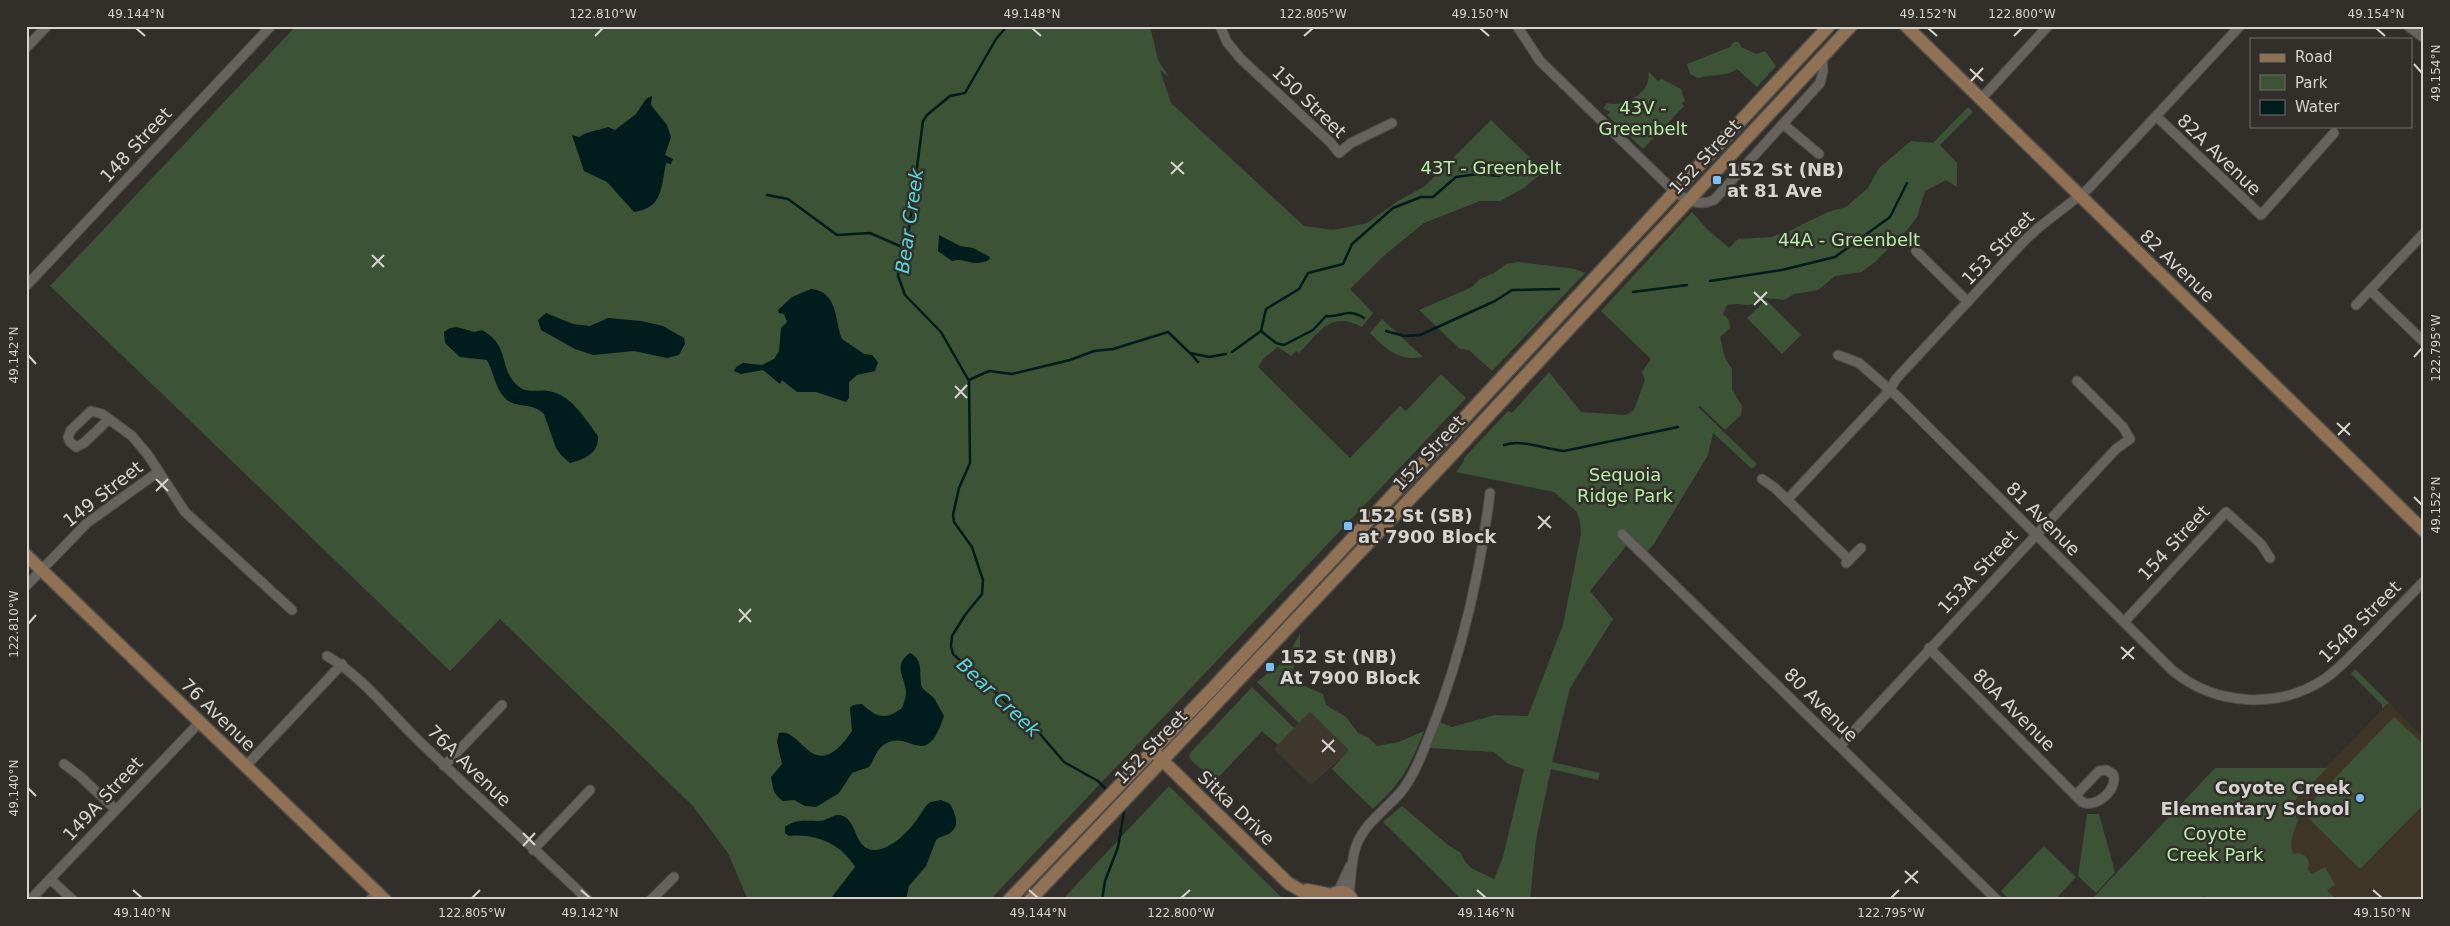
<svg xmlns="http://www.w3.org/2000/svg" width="2450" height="926" font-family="'DejaVu Sans',sans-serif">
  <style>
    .built { fill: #3f382f }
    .education { fill: #3f3525 }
    .green { fill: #3c5336 }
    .water { fill: #011c1d }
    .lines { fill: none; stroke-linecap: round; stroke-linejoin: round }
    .stream { stroke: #011c1d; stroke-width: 2.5 }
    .street-casing { stroke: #4e4c48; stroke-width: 11 }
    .secondary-casing { stroke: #4e4c48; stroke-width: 15 }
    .street { stroke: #66635e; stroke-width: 9 }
    .secondary { stroke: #917154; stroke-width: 12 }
    .ticks { fill: none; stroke: #d5d4d1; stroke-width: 2 }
    .poi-dot { fill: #7abff8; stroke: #322f2b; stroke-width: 2 }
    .labels { text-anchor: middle; stroke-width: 5; stroke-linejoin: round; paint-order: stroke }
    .street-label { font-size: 18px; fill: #d5d4d1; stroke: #322f2b }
    .park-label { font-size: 18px; fill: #b5f0a6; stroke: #322f2b }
    .poi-label { font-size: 18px; font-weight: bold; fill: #d5d4d1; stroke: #322f2b; text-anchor: start }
    .water-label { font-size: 19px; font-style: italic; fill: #53dae0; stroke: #322f2b }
    .neatline { fill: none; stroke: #d5d4d1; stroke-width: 2 }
    .ticks-label { font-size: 12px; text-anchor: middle; fill: #d5d4d1 }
  </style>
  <rect width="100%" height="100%" fill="#322f2b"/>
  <!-- built -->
  <path class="built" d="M1309 712 1350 750 1311 785 1274 749Z"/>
  <!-- education -->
  <path class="education" d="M2389 703 2424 738V900H2337L2266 829Z"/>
  <!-- green -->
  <g class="green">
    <path d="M296 26H1150L1158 60 1169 77 1160 70 1171 103 1304 226 1333 230 1367 223 1398 201 1425 186 1491 120 1544 171 1524 188 1500 201H1480L1424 223 1387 253 1350 289 1373 313 1362 327C1330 310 1320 332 1299 353L1296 351 1291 356 1278 347 1264 358 1258 367 1350 458 1400 406 1406 411 1441 374 1466 398 990 900H748L728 853 693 806 500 619 450 671 50 286Z"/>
    <path d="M1734 42H1739L1741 47 1756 54 1765 51 1776 66 1757 87 1737 69C1726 77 1711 74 1698 78L1690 74 1687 64 1730 47Z"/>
    <path d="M1649 72 1658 81 1662 79 1681 89 1685 101 1682 103 1684 106 1643 149 1607 115 1610 112 1603 108 1607 103C1621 107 1641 98 1647 84 1649 80 1648 76 1649 72Z"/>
    <path d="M1968 107 1973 112 1940 145 1957 163V187L1946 180 1925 191 1917 217 1907 230 1876 261 1862 272 1835 276 1818 290 1794 294 1784 300 1765 298C1750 310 1742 302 1727 305L1723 314 1729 320 1730 328 1720 337 1725 358 1732 369V390L1742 406 1741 415 1725 430 1700 406 1698 407 1757 464 1752 469 1713 433 1708 455 1654 544 1640 559 1626 546 1590 591 1613 619 1570 688 1552 762 1600 773 1598 780 1551 769 1536 840 1530 900H1462L1383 822 1402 806 1448 845 1461 853 1464 860 1471 868 1494 879 1503 857 1524 769 1508 764 1494 752 1429 748 1440 722 1452 727 1495 715 1528 716 1563 625 1581 534 1580 522 1577 512 1554 492 1456 472 1464 461V458L1508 411 1512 413 1549 372 1581 412 1626 415 1634 410 1645 380 1642 372 1651 359 1601 311 1692 212 1707 229 1729 248 1738 239 1771 237 1789 231 1828 212 1846 207 1868 188 1879 168 1911 141 1933 143Z"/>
    <path d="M1518 262 1575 269 1585 273 1492 371 1469 350 1460 349 1419 310 1472 287 1480 279 1494 273 1506 264Z"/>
    <path d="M1766 300 1801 335 1782 354 1747 318Z"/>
    <path d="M1382 319 1423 357C1399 362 1386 349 1370 333Z"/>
    <path d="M1300 633V649L1289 679 1323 694 1326 705 1346 717 1358 733 1368 737 1377 746 1399 742 1424 731C1409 768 1403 781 1373 809L1332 769 1349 750 1310 712 1299 723 1257 682 1268 673 1271 674 1289 654Z"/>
    <path d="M2355 669 2389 703 2382 709V705L2351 674Z"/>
    <path d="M1252 687 1294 728 1278 745 1262 731 1215 781 1191 760 1189 756 1191 752Z"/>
    <path d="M2394 717 2424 745V804L2360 869 2302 812Z"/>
    <path d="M2215 768H2327L2291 804 2298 821C2293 832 2289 842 2293 854L2298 853 2306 856 2309 862 2308 870 2312 874 2325 867 2335 885 2327 890 2337 900H2207L2204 896 2201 900H2091Z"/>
    <path d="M1169 786 1284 900H1062Z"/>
    <path d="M2087 814H2099L2115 872 2096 893 2078 876Z"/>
    <path d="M2044 846 2076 877 2055 900H2010L2001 891Z"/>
  </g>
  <!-- water -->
  <g class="water">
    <path d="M652 96 651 105 667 125 671 137 665 155 673 159 671 164 666 163C661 187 663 208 634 212L607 182 584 171 572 135 579 137C587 131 598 131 608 127L615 130 636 114 646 99Z"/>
    <path d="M939 235 960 246 973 248 990 257 989 260C971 268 966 257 952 261L938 251Z"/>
    <path d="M811 289C839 292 834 320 842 339L864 354 872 355 878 362 875 371 857 375 849 382V398L846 402 816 392H797L782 380 780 384 763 370 741 374 734 371 736 367 743 363 762 365 774 359 779 351 781 328 787 322 784 314 779 313 778 310 792 297Z"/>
    <path d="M546 313 573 324 590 326 608 318 641 321 663 326 684 338 685 344 679 355 667 358 634 351 593 355 575 349 541 330 538 320Z"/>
    <path d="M457 327 474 332 482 330C511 346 498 369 518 386 527 394 538 389 548 391 571 394 585 419 598 436 599 453 585 459 570 463L561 455 556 448 544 414C532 401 514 410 503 396 495 386 493 371 487 360L460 357 445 343 444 332 450 328Z"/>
    <path d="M910 653C925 661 918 674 922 688L934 698 944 716C926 771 911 731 887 743 876 748 875 759 869 767L852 773 839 793 816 807 805 806 794 800 783 801C773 794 773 789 771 777L782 764 777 742 779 733C802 726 813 789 852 731L850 708 853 705 862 704C876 717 885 721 902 708 904 703 906 697 906 692 905 677 892 665 910 653Z"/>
    <path d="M941 800 950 804C955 813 961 826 950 833 946 836 940 836 936 840L926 866 909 886 906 900H833L832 897 855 867C842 844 815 833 789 836L785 833V827C795 819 806 821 818 821 827 822 834 812 843 816 858 822 854 851 876 850 893 848 909 831 918 818 921 814 925 806 929 803 932 801 938 801 941 800Z"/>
  </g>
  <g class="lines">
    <!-- stream -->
    <g class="stream">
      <path d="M1007 26 996 39 965 93 950 96 927 115 923 121 909 229 902 247 898 276 905 295 941 332 969 381 970 463 959 488 953 515 954 522 972 547 983 580 982 594 965 615 952 636 951 646 953 654 1035 728 1064 762 1098 781 1108 791"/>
      <path d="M767 195 788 199 837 235 870 233 902 247"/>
      <path d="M1710 281 1782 270 1835 257 1890 217 1907 183"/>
      <path d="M1633 292 1687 285"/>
      <path d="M1261 331 1266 309 1299 289 1308 273 1343 264 1352 244 1393 208 1421 197H1433L1456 177 1478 174 1499 176 1516 165"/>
      <path d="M1386 331 1404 336 1420 335 1495 301 1512 290 1559 289"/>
      <path d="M1232 352 1261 331 1276 343 1284 345 1313 330 1326 316C1342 318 1346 307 1364 318"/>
      <path d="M1191 354 1198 362"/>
      <path d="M969 380 989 371 1012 374 1070 360 1094 351 1113 349 1168 332 1190 353 1209 357 1226 354"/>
      <path d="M1504 445C1523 439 1543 449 1564 451L1678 427"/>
      <path d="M1102 900 1105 881 1118 847 1124 812 1122 809"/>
    </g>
    <!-- street casing -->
    <g class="street-casing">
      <g id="street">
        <path d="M1220 26 1227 42 1240 58 1330 142 1339 153 1351 143 1392 123"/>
        <path d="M1517 26 1540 61 1675 192C1687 200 1699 207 1714 200L1820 83 1823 71 1822 57"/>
        <path d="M2408 26 2424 38"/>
        <path d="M26 48 47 26"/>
        <path d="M1981 99 2048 26"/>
        <path d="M2156 116 2261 215 2334 133"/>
        <path d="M1783 124 1819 154"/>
        <path d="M1916 251 1968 302"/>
        <path d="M26 286 271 26"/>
        <path d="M2370 290 2424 342"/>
        <path d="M2356 305 2424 233"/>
        <path d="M1838 355 1859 363 1898 397 2172 670C2215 706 2279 710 2326 678 2340 668 2352 654 2365 642 2384 622 2404 602 2424 581"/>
        <path d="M109 419 84 443 76 447 70 442 68 437 71 430 91 411 102 414 132 436 148 455 185 512 292 610"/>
        <path d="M1762 479 1775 488 1849 560"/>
        <path d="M1787 500 1889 391 1896 379 2024 241 2038 228 2088 189 2240 26"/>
        <path d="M1622 534 1997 900"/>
        <path d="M1846 563 1861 548"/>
        <path d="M26 586 87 523 158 472"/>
        <path d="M2124 622 2226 512 2261 544 2270 558"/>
        <path d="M1929 648 2082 802C2096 809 2119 789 2113 774L2106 770 2099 771 2076 795"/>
        <path d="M327 656C363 677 389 712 419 741 474 794 532 846 588 900"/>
        <path d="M1840 746 2116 449 2130 439 2123 427 2077 381"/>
        <path d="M64 764 81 777 116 810"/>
        <path d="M246 766 342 664"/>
        <path d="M444 766 502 705"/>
        <path d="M533 850 590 790"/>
        <path d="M50 879 73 900"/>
        <path d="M1338 892 1350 866"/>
        <path d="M1349 895C1351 879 1351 861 1356 846 1364 824 1385 810 1400 793 1408 784 1414 772 1419 761 1456 676 1479 584 1490 493"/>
        <path d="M30 900 200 722"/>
        <path d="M370 900 377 892"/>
        <path d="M651 900 674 877"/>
      </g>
    </g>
    <!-- secondary casing -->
    <g class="secondary-casing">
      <g id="secondary">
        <path d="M1906 26 2424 531"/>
        <path d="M26 555 385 900"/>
        <path d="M1158 756 1288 883 1317 900"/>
        <path d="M1307 890 1332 895"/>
        <path d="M1009 900 1213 688 1829 26"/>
        <path d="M1030 900 1447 460 1851 26"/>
        <path d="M1330 900 1335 893C1342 890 1349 892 1352 900"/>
      </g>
    </g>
    <!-- street -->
    <use href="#street" class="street"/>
    <!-- secondary -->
    <use href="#secondary" class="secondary"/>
  </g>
  <!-- ticks -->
  <path class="ticks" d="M136 28 145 36M1032 28 1041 36M1480 28 1489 36M1928 28 1937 36M2376 28 2385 36M595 36 603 28M1304 36 1313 28M2014 36 2022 28M2414 64 2422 73M1970 69 1983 81M1971 81 1983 68M1171 162 1184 174M1171 174 1183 162M372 255 384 267M372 267 384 255M1754 292 1767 305M1754 305 1767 292M28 355 36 364M2414 357 2422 348M955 386 967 398M955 398 967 385M2337 423 2350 435M2338 435 2350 423M156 479 168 491M156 491 168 479M2414 497 2422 505M1538 516 1551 528M1538 529 1550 516M739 609 751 622M739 622 751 609M28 624 36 615M2121 647 2134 659M2122 659 2134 647M1322 740 1335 752M1322 752 1334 740M28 788 36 796M523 833 535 845M523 846 535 833M1905 871 1918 883M1905 883 1918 871M133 890 142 898M581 890 590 898M1029 890 1038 898M1477 890 1486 898M2373 890 2382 898M472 898 480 890M1181 898 1190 890M1891 898 1899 890"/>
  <!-- markers -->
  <g class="poi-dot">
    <rect x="1712" y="175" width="10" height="10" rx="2.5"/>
    <rect x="1343" y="521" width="10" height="10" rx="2.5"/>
    <rect x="1265" y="662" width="10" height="10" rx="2.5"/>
    <circle cx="2360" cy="798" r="5"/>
  </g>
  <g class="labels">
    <!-- street labels -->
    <g class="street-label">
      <text transform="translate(1309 102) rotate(44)" y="6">150 Street</text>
      <text transform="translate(136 145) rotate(-47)" y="6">148 Street</text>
      <text transform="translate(2219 155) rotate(44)" y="6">82A Avenue</text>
      <text transform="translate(1705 157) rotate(-47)" y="6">152 Street</text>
      <text transform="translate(1998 248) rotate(-46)" y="6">153 Street</text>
      <text transform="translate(2177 266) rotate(44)" y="6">82 Avenue</text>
      <text transform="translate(1429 453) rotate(-47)" y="6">152 Street</text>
      <text transform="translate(103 494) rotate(-38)" y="6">149 Street</text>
      <text transform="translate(2043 519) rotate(45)" y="6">81 Avenue</text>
      <text transform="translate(2174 543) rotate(-47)" y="6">154 Street</text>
      <text transform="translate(1978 572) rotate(-47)" y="6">153A Street</text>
      <text transform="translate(2360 622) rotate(-45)" y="6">154B Street</text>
      <text transform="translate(1821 705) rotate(45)" y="6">80 Avenue</text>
      <text transform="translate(2014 710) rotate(45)" y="6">80A Avenue</text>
      <text transform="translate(218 715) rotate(44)" y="6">76 Avenue</text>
      <text transform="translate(1151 747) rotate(-46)" y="6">152 Street</text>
      <text transform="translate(469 766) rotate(44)" y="6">76A Avenue</text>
      <text transform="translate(103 799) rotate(-47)" y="6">149A Street</text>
      <text transform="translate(1236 808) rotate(44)" y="6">Sitka Drive</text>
    </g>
    <!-- park labels -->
    <g class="park-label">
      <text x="1643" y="114">43V -<tspan x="1643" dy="21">Greenbelt</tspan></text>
      <text x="1491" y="174">43T - Greenbelt</text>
      <text x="1849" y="246">44A - Greenbelt</text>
      <text x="1625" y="481">Sequoia<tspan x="1625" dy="21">Ridge Park</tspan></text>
      <text x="2215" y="840">Coyote<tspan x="2215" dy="21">Creek Park</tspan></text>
    </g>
    <!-- poi labels -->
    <g class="poi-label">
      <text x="1727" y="176">152 St (NB)<tspan x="1727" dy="21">at 81 Ave</tspan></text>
      <text x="1358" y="522">152 St (SB)<tspan x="1358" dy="21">at 7900 Block</tspan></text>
      <text x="1280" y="663">152 St (NB)<tspan x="1280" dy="21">At 7900 Block</tspan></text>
      <text x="2350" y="794" text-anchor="end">Coyote Creek<tspan x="2350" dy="21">Elementary School</tspan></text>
    </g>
    <!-- water labels -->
    <g class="water-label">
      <text transform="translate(909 221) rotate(-82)" y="7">Bear Creek</text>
      <text transform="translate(999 697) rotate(43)" y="7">Bear Creek</text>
    </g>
  </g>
  <!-- border -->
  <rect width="2450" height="926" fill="none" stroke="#322f2b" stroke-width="55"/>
  <!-- legend -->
  <rect x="2250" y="38" width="162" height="90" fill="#322f2b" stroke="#73716d"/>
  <rect x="2260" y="54" width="25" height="8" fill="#917154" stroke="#73716d"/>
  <text x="2295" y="62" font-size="15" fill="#d5d4d1">Road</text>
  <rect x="2260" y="75" width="25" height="15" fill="#3c5336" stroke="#73716d"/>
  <text x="2295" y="88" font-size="15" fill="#d5d4d1">Park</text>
  <rect x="2260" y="100" width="25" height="15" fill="#011c1d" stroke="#73716d"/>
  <text x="2295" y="112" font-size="15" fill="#d5d4d1">Water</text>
  <rect x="28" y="28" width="2394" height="870" class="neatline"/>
  <g class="ticks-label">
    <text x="136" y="18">49.144°N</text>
    <text x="603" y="18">122.810°W</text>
    <text x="1032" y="18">49.148°N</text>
    <text x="1313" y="18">122.805°W</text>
    <text x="1480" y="18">49.150°N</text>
    <text x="1928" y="18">49.152°N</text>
    <text x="2022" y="18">122.800°W</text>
    <text x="2376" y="18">49.154°N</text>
    <text transform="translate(2436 73) rotate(-90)" y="4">49.154°N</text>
    <text transform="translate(2436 348) rotate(-90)" y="4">122.795°W</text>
    <text transform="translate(14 355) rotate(-90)" y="4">49.142°N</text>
    <text transform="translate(2436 505) rotate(-90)" y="4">49.152°N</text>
    <text transform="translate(14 624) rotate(-90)" y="4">122.810°W</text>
    <text transform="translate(14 788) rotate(-90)" y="4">49.140°N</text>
    <text x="142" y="917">49.140°N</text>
    <text x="472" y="917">122.805°W</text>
    <text x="590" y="917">49.142°N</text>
    <text x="1038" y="917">49.144°N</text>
    <text x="1181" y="917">122.800°W</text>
    <text x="1486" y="917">49.146°N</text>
    <text x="1891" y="917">122.795°W</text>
    <text x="2382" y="917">49.150°N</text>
  </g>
</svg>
